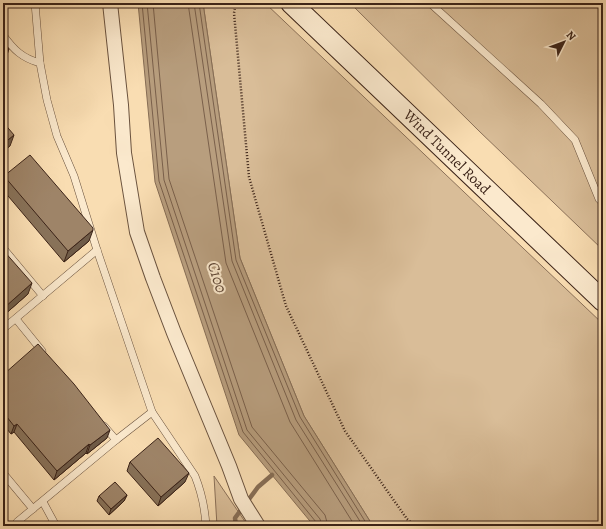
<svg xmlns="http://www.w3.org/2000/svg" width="606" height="529" font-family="Alegreya,serif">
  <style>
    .green { fill: #d9bd98; stroke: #8a7058 }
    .water { fill: #b89e7e; stroke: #866d55 }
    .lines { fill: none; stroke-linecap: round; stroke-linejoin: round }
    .shore { stroke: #7a604b; stroke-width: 1 }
    .stream { stroke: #866d55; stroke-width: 4.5 }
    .lane-casing { stroke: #6a523e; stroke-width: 8 }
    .street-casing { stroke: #6a523e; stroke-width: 16 }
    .secondary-casing { stroke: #3b2318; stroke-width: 22 }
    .path { stroke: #3b2318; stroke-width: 2.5; stroke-dasharray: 1 2; stroke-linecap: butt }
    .lane { stroke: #fbe9cd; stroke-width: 7 }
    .street { stroke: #fbe9cd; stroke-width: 14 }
    .secondary { stroke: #fbe9cd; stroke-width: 20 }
    .wall { fill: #887259; stroke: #3b2318 }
    .shaded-wall { fill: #6f5c49; stroke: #3b2318 }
    .building { fill: #9e8468; stroke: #3b2318 }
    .labels { text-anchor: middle; stroke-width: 4; stroke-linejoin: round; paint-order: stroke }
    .street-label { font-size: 15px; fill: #3b2318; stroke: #fbe9cd }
    .water-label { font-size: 16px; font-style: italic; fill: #604837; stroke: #fbe9cd }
  </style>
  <rect width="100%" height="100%" fill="#f9ddb2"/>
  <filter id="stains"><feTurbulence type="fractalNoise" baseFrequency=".005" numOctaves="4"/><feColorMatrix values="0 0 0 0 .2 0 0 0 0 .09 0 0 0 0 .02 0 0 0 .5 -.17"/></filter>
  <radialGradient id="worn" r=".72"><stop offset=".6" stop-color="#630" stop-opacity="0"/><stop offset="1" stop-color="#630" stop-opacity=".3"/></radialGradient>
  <!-- green -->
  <g class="green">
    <path d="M203 3H265L603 324V526H373L304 416 240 258Z"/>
    <path d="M350 3H603V250L479 131Z"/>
    <path d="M214 476 248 526H217Z"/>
  </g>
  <!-- water -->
  <path class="water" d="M138 3H203L240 258 304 416 373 526H314L239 435 155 182Z"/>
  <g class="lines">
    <!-- shore -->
    <g class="shore">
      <path d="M142 3 159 181 243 432 316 522 317 526"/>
      <path d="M147 3 164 180 247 430 320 519 322 526"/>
      <path d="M153 3 169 179 252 427 325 515 328 526"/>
      <path d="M188 3 226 263 290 422 355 526"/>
      <path d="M194 3 232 261 296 420 363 526"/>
      <path d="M199 3 236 260 300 417 368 526"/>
    </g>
    <!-- stream -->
    <path class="stream" d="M236 526 235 518 258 487 272 475"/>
    <!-- lane casing -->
    <g class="lane-casing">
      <g id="lane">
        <path d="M35 3 40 63 47 100 57 136 74 176 97 250 152 412 195 476C201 491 205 509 206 526"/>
        <path d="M430 3 541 104 575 140 599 199 603 203"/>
        <path d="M3 35C14 50 22 58 40 63"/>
        <path d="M3 248 43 296"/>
        <path d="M16 319 42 351"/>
        <path d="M3 329 97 250"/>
        <path d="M104 426 116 440"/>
        <path d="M3 473 33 509"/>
        <path d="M43 502 56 526"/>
        <path d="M16 526 17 522 116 440 152 412"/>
      </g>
    </g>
    <!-- street casing -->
    <g class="street-casing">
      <path id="street" d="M110 3 121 105 124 153 137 232 153 278 174 333 229 466 241 499 258 526"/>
    </g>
    <!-- secondary casing -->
    <g class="secondary-casing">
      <path id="secondary" d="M291 3 603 301"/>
    </g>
    <!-- path -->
    <path class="path" d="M236 3 234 13 249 177 286 306 345 431 407 519 415 526"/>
    <!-- lane -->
    <use href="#lane" class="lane"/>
    <!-- street -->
    <use href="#street" class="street"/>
    <!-- secondary -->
    <use href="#secondary" class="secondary"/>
  </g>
  <!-- wall -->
  <g class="wall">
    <path d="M4 176 89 241 64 262 3 190V180Z"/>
    <path d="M3 250 28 294 3 316Z"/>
    <path d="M3 373 4 374 107 438 87 454 86 453 54 480 14 432 11 434 3 424Z"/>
    <path d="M130 462 185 482 158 506 127 471Z"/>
    <path d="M127 495 124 501 109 515 97 501 99 496Z"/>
  </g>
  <!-- shaded-wall -->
  <g class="shaded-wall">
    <path d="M9 49 6 58 3 60V54Z"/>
    <path d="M14 135 10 146 3 152V144Z"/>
    <path d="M93 230 89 241 64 262 68 251Z"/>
    <path d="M32 283 28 294 3 316V312L5 307Z"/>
    <path d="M17 424 14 432 11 434 14 426Z"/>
    <path d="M110 430 107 438 87 454 90 445Z"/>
    <path d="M89 444 86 453 54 480 57 471Z"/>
    <path d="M189 473 185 482 158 506 161 497Z"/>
    <path d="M127 495 124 501 109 515 111 509Z"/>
  </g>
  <!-- building -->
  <g class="building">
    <path d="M3 42 9 49 3 54Z"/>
    <path d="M3 122 14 135 3 144Z"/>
    <path d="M30 155 93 228V230L68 251 4 176Z"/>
    <path d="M3 250 32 283 5 307 3 304Z"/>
    <path d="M38 344 74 384 110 430 90 445 89 444 57 471 17 424 14 426 3 412V373L4 374Z"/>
    <path d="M158 438 189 473 161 497 130 462Z"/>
    <path d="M115 482 127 495 111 509 99 496Z"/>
  </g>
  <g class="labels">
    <!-- street labels -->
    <g class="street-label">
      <text transform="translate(447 152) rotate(44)" y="5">Wind Tunnel Road</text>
    </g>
    <!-- water labels -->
    <g class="water-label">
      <text transform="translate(218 277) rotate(72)" y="6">C100</text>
    </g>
  </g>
  <!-- margin -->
  <rect width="606" height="529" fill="none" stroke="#f9ddb2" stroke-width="16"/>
  <rect x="4" y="4" width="598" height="521" fill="none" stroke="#3b2318" stroke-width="2"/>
  <rect x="8" y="8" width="590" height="513" fill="none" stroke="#3b2318"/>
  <!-- north arrow -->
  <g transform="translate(564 42) rotate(48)" stroke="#fbe9cd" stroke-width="3" paint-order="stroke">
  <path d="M0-3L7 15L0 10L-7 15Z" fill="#3b2318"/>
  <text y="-6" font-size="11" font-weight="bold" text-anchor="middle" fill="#3b2318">N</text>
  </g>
  <rect width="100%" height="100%" filter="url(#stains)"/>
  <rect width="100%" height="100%" fill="url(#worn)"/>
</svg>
